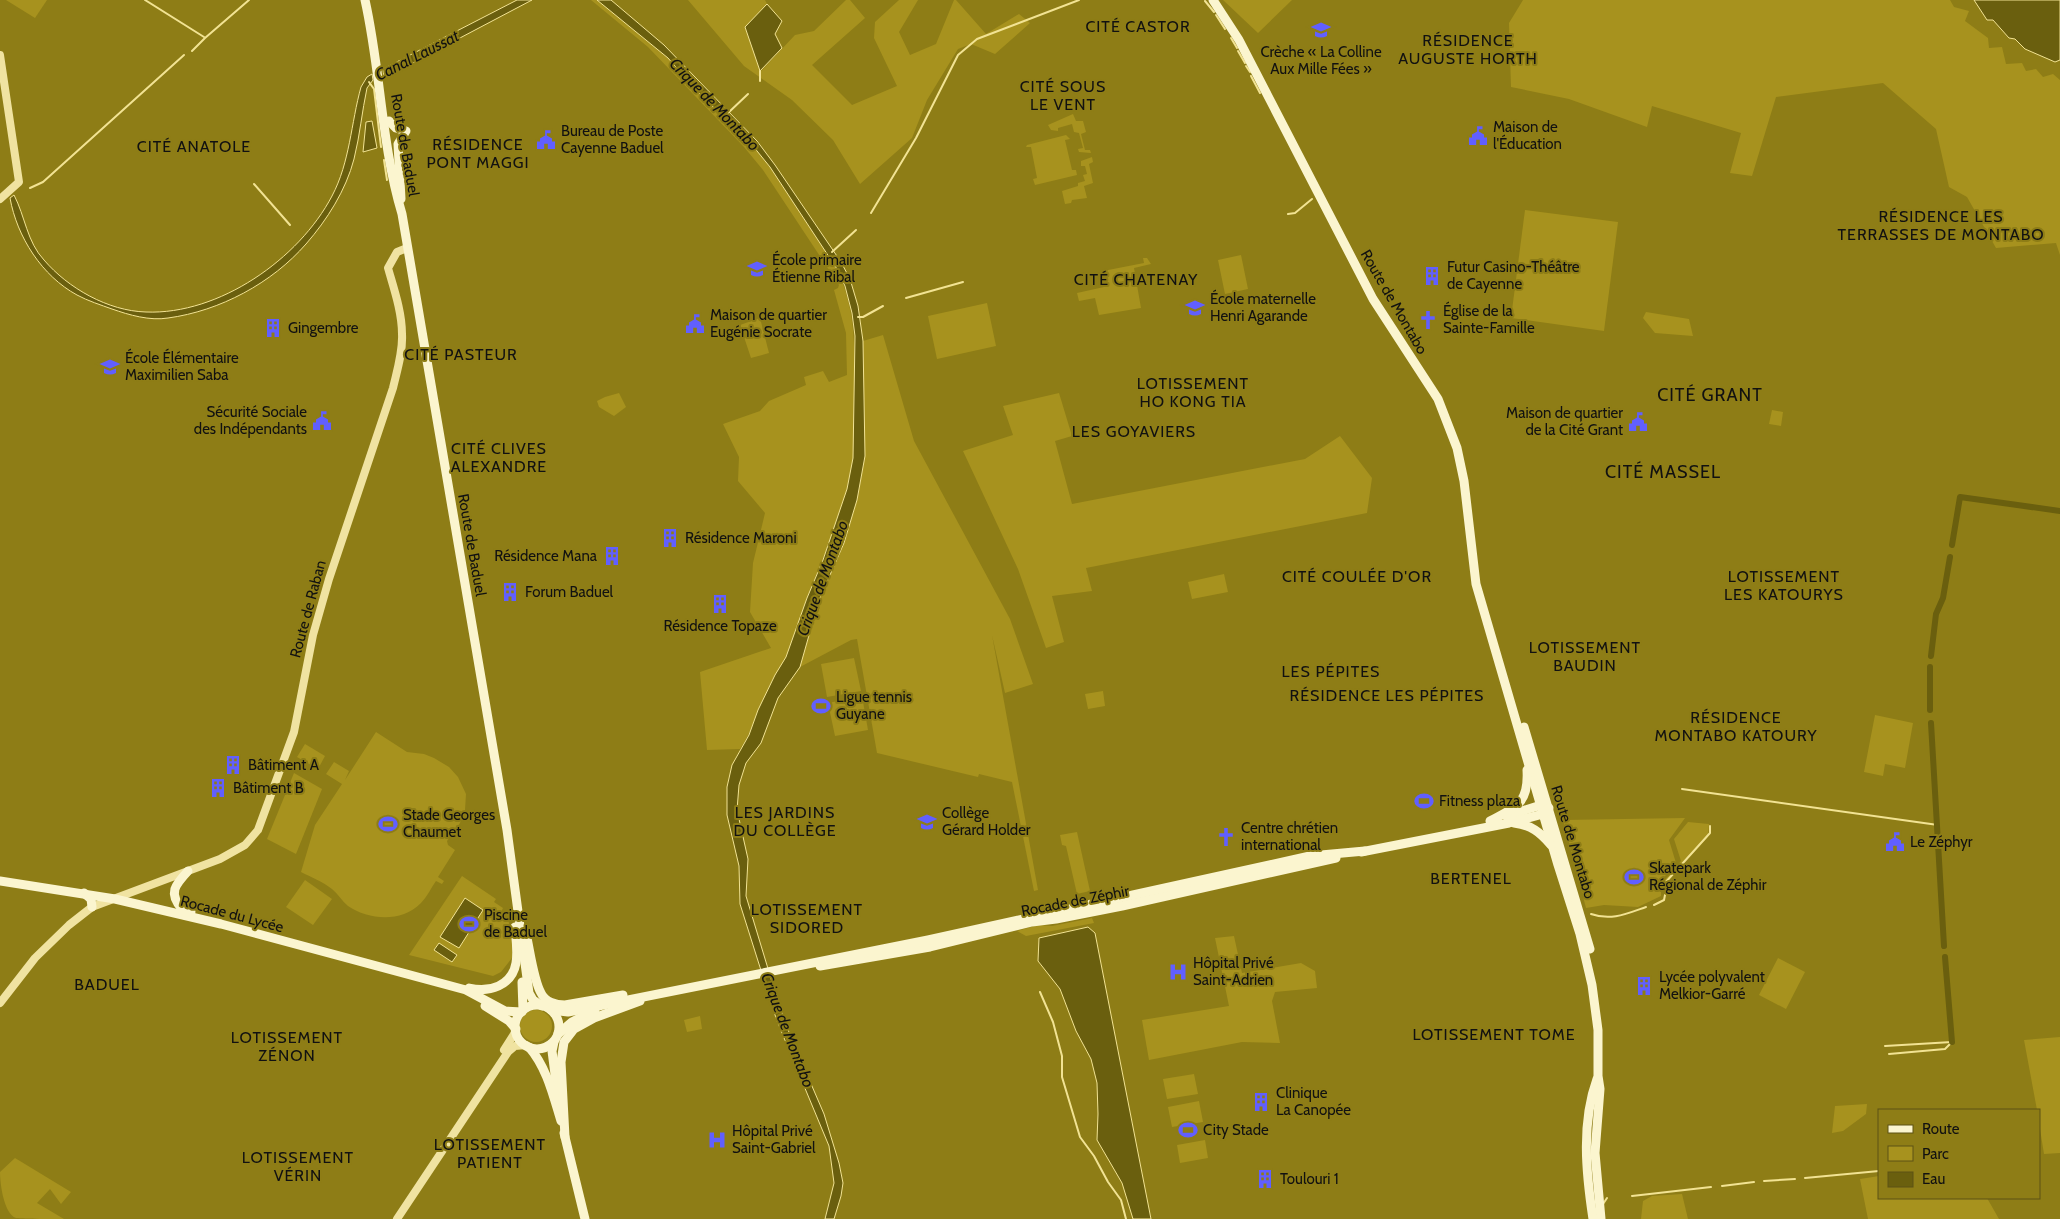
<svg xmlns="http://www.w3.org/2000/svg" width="2060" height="1219" font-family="Cabin,sans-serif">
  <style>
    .green { fill: #a7921e }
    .water { fill: #6a5f0e; stroke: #f2e393 }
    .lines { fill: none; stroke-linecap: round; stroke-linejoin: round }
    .stream { stroke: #f2e393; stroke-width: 2 }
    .canal { stroke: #6a5f0e; stroke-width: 6 }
    .tertiary { stroke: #f0e3a1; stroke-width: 8 }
    .secondary { stroke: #fbf5cf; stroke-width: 9 }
    .labels { text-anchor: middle; stroke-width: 4; stroke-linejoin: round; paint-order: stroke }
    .poi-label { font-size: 15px; fill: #111; stroke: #8e7d16; text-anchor: start }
    .street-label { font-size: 15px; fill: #111; stroke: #8e7d16 }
    .neighbourhood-label { font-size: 16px; letter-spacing: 1px; fill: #111; stroke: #8e7d16 }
    .water-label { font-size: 16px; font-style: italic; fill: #111; stroke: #8e7d16 }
    .quarter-label { font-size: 18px; letter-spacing: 1px; fill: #111; stroke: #8e7d16 }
  </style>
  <rect width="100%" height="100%" fill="#8e7d16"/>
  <!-- green -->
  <g class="green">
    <path d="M6 0H47L35 18Z"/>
    <path d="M591 0H597L668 58 696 90 753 146 770 167 837 269C855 309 855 342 854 384 854 408 855 433 853 457 849 507 823 554 806 601 799 619 795 641 786 658 782 666 776 673 772 681 761 703 754 728 740 749L707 750 700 672 771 648 750 612 753 563 765 513 738 481 739 457 723 424 760 411 769 401 806 385 804 377 823 371 829 382 847 375 846 333 834 290 838 288 839 285 763 170 744 147 648 47Z"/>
    <path d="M688 0H765L767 4 745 27 761 71 795 35 814 31 846 0H850L865 18 812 65 852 105 897 86 874 38 875 22 899 0H918L899 32 910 55 936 44 954 0H956L986 34 1019 14 1030 23 995 54 971 44 958 49 927 100 912 138 860 184 833 140 792 100 744 66Z"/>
    <path d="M1223 0H1292L1258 33Z"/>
    <path d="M1523 0H1950L1954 7 1969 11 1965 21 1988 38 1989 48 2002 47 2006 64 2022 63 2026 71 2036 69 2043 77 2053 74 2060 80V255L2056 243 1996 248 1967 197 1949 187 1936 129 1883 83 1776 97 1752 176 1730 173 1741 133 1652 106 1647 127 1569 99 1511 87 1509 23Z"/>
    <path d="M1073 114 1076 121H1083L1086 132 1081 134 1085 150H1090L1091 153 1079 152 1078 149 1083 148 1079 133 1074 132 1072 124 1058 128V131L1051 130 1048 125Z"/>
    <path d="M1066 135 1070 139 1065 140 1072 170H1076L1077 175 1035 185 1033 179 1037 178 1031 147H1026L1027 145Z"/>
    <path d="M1092 157 1093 162 1089 164 1093 183 1084 186 1087 198 1072 200 1071 203 1065 204 1062 191 1078 186V183L1085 181 1083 175 1087 174 1085 166H1081V161Z"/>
    <path d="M1525 210 1618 222 1604 331 1511 318Z"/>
    <path d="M1241 255 1248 289 1225 294 1218 260Z"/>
    <path d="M1143 258H1147L1151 264 1134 268 1141 308 1099 315 1095 298 1079 301 1077 293 1104 287 1103 271 1144 263Z"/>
    <path d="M987 303 996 346 937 359 928 316Z"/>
    <path d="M1646 312 1689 319 1693 336 1655 333 1643 318Z"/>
    <path d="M760 318 769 353 751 358 740 325Z"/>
    <path d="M883 335 914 441 1010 619 1033 684 1005 693 992 635 1038 890 1034 891 1012 782 979 774 978 777 877 753 857 639 851 640 800 667 819 600 844 543 857 500 865 456 863 341Z"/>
    <path d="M619 393 626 407 614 416 599 407 597 401 605 397Z"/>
    <path d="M1059 393 1072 436 1055 441 1072 504 1305 459 1340 436 1372 478 1367 513 1086 568 1092 591 1052 596 1064 642 1046 648 1018 569 963 451 1013 435 1003 406Z"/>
    <path d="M1772 410 1783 412 1781 426 1769 424Z"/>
    <path d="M1224 574 1228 592 1192 599 1188 582Z"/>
    <path d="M854 658 861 691 827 697 821 664Z"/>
    <path d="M1103 691 1105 706 1088 709 1085 694Z"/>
    <path d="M862 696 868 730 835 736 828 703Z"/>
    <path d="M1875 715 1913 723 1905 768 1885 764 1883 776 1864 772Z"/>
    <path d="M376 732 407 752 424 754 434 758 449 767 458 777 466 794 465 810 460 823 447 841 448 845 455 850 438 877 444 881 442 884 436 881C431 888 427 897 421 903 401 923 369 920 348 906 342 901 338 894 332 889 323 882 311 877 301 872L315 825 342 784 326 774 334 762 349 771 345 780Z"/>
    <path d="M305 744 325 756 318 769 297 757Z"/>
    <path d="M294 773 322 789 296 854 267 839Z"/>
    <path d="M1685 818 1669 840 1676 863 1661 881V896L1638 907 1604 905 1586 908 1563 820Z"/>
    <path d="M1688 822 1709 824 1708 837 1666 883 1664 881 1681 861 1674 839Z"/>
    <path d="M1077 832 1090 891 1077 894 1066 846 1062 845 1060 835Z"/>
    <path d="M462 876 496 899 494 902 503 908 499 916 508 919 512 936V958L501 972 493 976 409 955Z"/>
    <path d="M305 880 332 899 313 925 286 907Z"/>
    <path d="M1092 918 1094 923 1026 936 1017 931 1038 925 1052 926Z"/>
    <path d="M1234 936 1242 973 1301 963 1315 971 1317 988 1275 992 1272 1001 1280 1043 1242 1042 1149 1060 1142 1020 1229 1006 1215 938Z"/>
    <path d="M1778 958 1805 972 1786 1009 1759 995Z"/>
    <circle cx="536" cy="1026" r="16"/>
    <path d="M700 1016 702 1029 687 1032 684 1020Z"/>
    <path d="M2060 1037V1153L2044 1154 2039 1123V1110H2037L2024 1040Z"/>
    <path d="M1194 1074 1198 1094 1167 1099 1163 1079Z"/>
    <path d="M1199 1101 1203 1122 1172 1127 1168 1107Z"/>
    <path d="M1867 1104 1866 1114 1843 1131 1832 1133 1835 1106Z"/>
    <path d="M1205 1140 1208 1158 1180 1163 1177 1145Z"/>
    <path d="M15 1158 71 1192 61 1204 50 1189 37 1203 64 1219C54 1219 24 1219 16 1218 4 1214 0 1184 0 1172Z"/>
    <path d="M1879 1176V1198H1987L1999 1219H1868L1860 1179Z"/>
    <path d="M1682 1194 1688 1219H1641L1643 1201 1652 1196Z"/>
  </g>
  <!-- water -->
  <g class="water">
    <path d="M517 0H532L384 78 383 69Z"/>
    <path d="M597 0H611L664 45 757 141 775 165 841 262 850 279 858 306 863 341 865 456 857 500 844 543 819 600 800 667 778 698 761 743 746 763 739 785 737 810 748 859 746 896 779 1005 790 1035 824 1114 839 1163 843 1183 841 1196 834 1219H825L834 1183 829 1146 777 1021 740 904 739 866 727 815V787L732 765 749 735 758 710 775 675 786 657 807 598 823 560 847 489 853 458 855 336 852 313 845 286 837 269 770 167 753 146 696 90 668 58Z"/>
    <path d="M1974 0H2060V60L2055 62 2025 49 2015 39 2009 38 1993 20H1987Z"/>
    <path d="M767 4 782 21 775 34 782 48 760 71 745 27Z"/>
    <path d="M372 74 373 80 367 88C362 111 360 135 354 159 346 190 327 220 306 244 272 283 220 311 168 318 150 321 129 315 112 309 101 305 88 301 77 295 42 276 17 237 10 198L14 195C25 216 27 242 44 260 68 288 108 311 146 312 219 315 299 259 332 196 350 162 351 123 361 87L367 77Z"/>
    <path d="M372 121 377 148 363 152 366 122Z"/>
    <path d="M465 898 483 910 459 948 440 937Z"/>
    <path d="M1088 927 1095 933 1151 1219H1133L1122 1183 1097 1140 1098 1114 1097 1083 1091 1059 1076 1031 1060 989 1038 961 1039 938Z"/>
    <path d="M439 943 457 955 452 962 434 950Z"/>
  </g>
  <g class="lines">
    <!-- stream -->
    <g class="stream">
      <path d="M145 0 204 37"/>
      <path d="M1205 1 1214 12"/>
      <path d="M1216 15 1225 29"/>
      <path d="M1231 38 1237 48"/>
      <path d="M192 51 205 38 249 0"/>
      <path d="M1238 51 1245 63"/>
      <path d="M1246 66 1250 72"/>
      <path d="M1251 76 1260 93"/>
      <path d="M760 81V71"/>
      <path d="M369 82 374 89 381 147"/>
      <path d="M728 113 748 94"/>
      <path d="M384 160 387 180"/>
      <path d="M254 184 290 225"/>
      <path d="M30 188 43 182 184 55"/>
      <path d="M871 213 916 138 958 55 977 39 1079 0"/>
      <path d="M1288 214 1295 213 1312 199"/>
      <path d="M832 252 856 230"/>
      <path d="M906 298 963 282"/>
      <path d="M858 317H863L883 306"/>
      <path d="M1682 789 1938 825"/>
      <path d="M1664 884 1710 833V826"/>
      <path d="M1654 905 1664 900 1665 895"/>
      <path d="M1591 914C1611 921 1626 914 1646 907"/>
      <path d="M1040 992 1053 1022 1062 1056V1077L1080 1137 1094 1156 1108 1182 1121 1200 1126 1219"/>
      <path d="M1885 1046 1952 1042"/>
      <path d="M1889 1054 1945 1049 1952 1042"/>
      <path d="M1805 1178 1879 1171"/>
      <path d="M1764 1181 1795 1179"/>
      <path d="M1722 1186 1754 1182"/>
      <path d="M1632 1196 1711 1187"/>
      <path d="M1603 1204 1607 1198"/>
    </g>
    <!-- canal -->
    <g class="canal">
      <path d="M1952 545 1960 497 2060 511"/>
      <path d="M1931 656 1936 614 1943 598 1950 557"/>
      <path d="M1930 667V710"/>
      <path d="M1931 723 1944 946"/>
      <path d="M1945 957 1952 1042"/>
    </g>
    <!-- tertiary -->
    <g class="tertiary">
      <path d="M0 55 19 182 0 199"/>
      <path d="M0 1003 35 958 69 925 92 907 220 859 245 845 258 830 294 732 313 635 329 579 393 388C397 371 403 352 402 334 402 312 394 289 388 268L397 252 407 248"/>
      <path d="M504 1050 516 1031"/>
      <path d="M397 1219 508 1052 515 1046 526 1045"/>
    </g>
    <!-- secondary -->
    <g class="secondary">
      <path d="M365 0C381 71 381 144 402 214L507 830 529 993 533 1000 542 1006"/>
      <path d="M1213 0 1239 40 1373 299 1438 399 1457 448 1464 481 1476 584 1558 865 1580 934 1592 985 1598 1030V1076L1600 1089 1595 1153 1601 1219"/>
      <path d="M389 121 396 128 406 131 398 144 401 199"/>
      <path d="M1524 727 1590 949"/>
      <path d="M1506 816 1541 805 1546 807"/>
      <path d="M1490 821C1516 807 1529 804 1527 770"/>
      <path d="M1514 823C1531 825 1540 832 1551 845"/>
      <path d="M1361 852 1509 823 1543 814 1549 808"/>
      <path d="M188 871C175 885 168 893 182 909L191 912"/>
      <path d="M0 881 115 899 221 924 466 990 505 1011 522 1012"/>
      <path d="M84 893 91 899 92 907"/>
      <path d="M527 938C530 952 534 981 541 993 545 1002 556 1005 565 1005L623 995"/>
      <path d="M820 966 930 947 1032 922 1056 919 1122 906 1336 858"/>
      <path d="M522 982 523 1010"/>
      <path d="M469 988C489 993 512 986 516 963 518 951 516 939 515 927"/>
      <circle cx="537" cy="1027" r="22"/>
      <path d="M485 1006 509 1021 516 1029"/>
      <path d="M551 1010 568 1012 928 940 1310 856 1365 851"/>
      <path d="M558 1034 572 1022 595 1010"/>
      <path d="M554 1042 552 1051 558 1098"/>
      <path d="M529 1047C547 1068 553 1095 561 1121"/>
      <path d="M564 1133 585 1219"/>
      <path d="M565 1137 561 1062 564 1042 574 1029 594 1018 640 1001"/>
      <path d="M1593 1219C1586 1173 1581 1123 1597 1079"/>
    </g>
  </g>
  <!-- icons -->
  <defs>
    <g id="school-bare" transform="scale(1.5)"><path d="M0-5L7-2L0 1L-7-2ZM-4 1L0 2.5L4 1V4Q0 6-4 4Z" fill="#615fff" stroke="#8e7d16" stroke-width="2.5" paint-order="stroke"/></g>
    <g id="civic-bare" transform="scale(1.5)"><path d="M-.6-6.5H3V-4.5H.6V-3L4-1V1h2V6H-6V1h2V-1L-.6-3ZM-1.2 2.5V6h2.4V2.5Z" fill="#615fff" stroke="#8e7d16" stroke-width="2.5" paint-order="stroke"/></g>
    <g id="building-bare" transform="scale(1.5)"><path d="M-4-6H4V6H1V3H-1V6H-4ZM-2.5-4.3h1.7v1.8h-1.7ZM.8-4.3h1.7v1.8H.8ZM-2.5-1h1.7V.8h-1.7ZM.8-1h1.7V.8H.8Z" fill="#615fff" stroke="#8e7d16" stroke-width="2.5" paint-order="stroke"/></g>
    <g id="church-bare" transform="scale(1.5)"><path d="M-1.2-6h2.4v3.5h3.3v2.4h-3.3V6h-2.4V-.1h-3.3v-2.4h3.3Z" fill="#615fff" stroke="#8e7d16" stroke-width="2.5" paint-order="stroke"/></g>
    <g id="stadium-bare" transform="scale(1.5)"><path d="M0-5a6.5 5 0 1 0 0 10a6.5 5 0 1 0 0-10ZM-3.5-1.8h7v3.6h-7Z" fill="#615fff" stroke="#8e7d16" stroke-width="2.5" paint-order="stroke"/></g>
    <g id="hospital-bare" transform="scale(1.5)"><path d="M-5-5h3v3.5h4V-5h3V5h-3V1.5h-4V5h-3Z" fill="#615fff" stroke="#8e7d16" stroke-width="2.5" paint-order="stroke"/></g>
  </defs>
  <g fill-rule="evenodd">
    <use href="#school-bare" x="1321" y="30"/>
    <use href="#civic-bare" x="1478" y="136"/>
    <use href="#civic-bare" x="546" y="140"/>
    <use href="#school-bare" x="757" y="269"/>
    <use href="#building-bare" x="1432" y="276"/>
    <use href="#school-bare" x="1195" y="308"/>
    <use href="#church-bare" x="1428" y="320"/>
    <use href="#civic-bare" x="695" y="324"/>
    <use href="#building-bare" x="273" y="328"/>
    <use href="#school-bare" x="110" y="367"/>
    <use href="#civic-bare" x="322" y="421"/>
    <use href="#civic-bare" x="1638" y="422"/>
    <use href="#building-bare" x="670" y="538"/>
    <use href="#building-bare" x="612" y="556"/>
    <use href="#building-bare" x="510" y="592"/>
    <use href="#building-bare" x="720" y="604"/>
    <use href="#stadium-bare" x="821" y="706"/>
    <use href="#building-bare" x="233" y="765"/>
    <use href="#building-bare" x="218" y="788"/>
    <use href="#stadium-bare" x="1424" y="801"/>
    <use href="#school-bare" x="927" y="822"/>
    <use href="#stadium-bare" x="388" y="824"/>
    <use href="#church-bare" x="1226" y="837"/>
    <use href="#civic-bare" x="1895" y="842"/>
    <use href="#stadium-bare" x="1634" y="877"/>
    <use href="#stadium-bare" x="469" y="924"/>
    <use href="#hospital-bare" x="1178" y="972"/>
    <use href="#building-bare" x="1644" y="986"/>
    <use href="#building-bare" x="1261" y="1102"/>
    <use href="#stadium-bare" x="1188" y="1130"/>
    <use href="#hospital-bare" x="717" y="1140"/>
    <use href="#building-bare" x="1265" y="1179"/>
  </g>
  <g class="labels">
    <!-- poi labels -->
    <g class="poi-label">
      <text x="1321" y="57" text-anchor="middle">Crèche « La Colline<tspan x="1321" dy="17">Aux Mille Fées »</tspan></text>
      <text x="1493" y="132">Maison de<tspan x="1493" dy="17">l'Éducation</tspan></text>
      <text x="561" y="136">Bureau de Poste<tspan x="561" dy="17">Cayenne Baduel</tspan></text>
      <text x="772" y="265">École primaire<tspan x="772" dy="17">Étienne Ribal</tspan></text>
      <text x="1447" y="272">Futur Casino-Théâtre<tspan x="1447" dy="17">de Cayenne</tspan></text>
      <text x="1210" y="304">École maternelle<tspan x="1210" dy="17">Henri Agarande</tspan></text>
      <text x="1443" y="316">Église de la<tspan x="1443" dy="17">Sainte-Famille</tspan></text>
      <text x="710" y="320">Maison de quartier<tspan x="710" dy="17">Eugénie Socrate</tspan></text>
      <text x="288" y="333">Gingembre</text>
      <text x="125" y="363">École Élémentaire<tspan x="125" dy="17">Maximilien Saba</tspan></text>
      <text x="307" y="417" text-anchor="end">Sécurité Sociale<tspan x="307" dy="17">des Indépendants</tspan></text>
      <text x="1623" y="418" text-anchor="end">Maison de quartier<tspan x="1623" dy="17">de la Cité Grant</tspan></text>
      <text x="685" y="543">Résidence Maroni</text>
      <text x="597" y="561" text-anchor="end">Résidence Mana</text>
      <text x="525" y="597">Forum Baduel</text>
      <text x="720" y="631" text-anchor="middle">Résidence Topaze</text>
      <text x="836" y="702">Ligue tennis<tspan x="836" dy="17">Guyane</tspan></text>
      <text x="248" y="770">Bâtiment A</text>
      <text x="233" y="793">Bâtiment B</text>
      <text x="1439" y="806">Fitness plaza</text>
      <text x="942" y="818">Collège<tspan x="942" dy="17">Gérard Holder</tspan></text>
      <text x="403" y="820">Stade Georges<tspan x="403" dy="17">Chaumet</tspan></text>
      <text x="1241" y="833">Centre chrétien<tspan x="1241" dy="17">international</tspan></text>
      <text x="1910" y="847">Le Zéphyr</text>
      <text x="1649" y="873">Skatepark<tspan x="1649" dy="17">Régional de Zéphir</tspan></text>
      <text x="484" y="920">Piscine<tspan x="484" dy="17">de Baduel</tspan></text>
      <text x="1193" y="968">Hôpital Privé<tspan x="1193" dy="17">Saint-Adrien</tspan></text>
      <text x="1659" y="982">Lycée polyvalent<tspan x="1659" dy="17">Melkior-Garré</tspan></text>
      <text x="1276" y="1098">Clinique<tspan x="1276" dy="17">La Canopée</tspan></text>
      <text x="1203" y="1135">City Stade</text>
      <text x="732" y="1136">Hôpital Privé<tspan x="732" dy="17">Saint-Gabriel</tspan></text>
      <text x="1280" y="1184">Toulouri 1</text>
    </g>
    <!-- street labels -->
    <g class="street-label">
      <text transform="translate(405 145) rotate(80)" y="5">Route de Baduel</text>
      <text transform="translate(1394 302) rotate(60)" y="5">Route de Montabo</text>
      <text transform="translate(472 545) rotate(80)" y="5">Route de Baduel</text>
      <text transform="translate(308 609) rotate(-75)" y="5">Route de Raban</text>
      <text transform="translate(1573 842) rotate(73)" y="5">Route de Montabo</text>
      <text transform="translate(1075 901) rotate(-11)" y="5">Rocade de Zéphir</text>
      <text transform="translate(232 914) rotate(15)" y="5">Rocade du Lycée</text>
    </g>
    <!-- neighbourhood labels -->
    <g class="neighbourhood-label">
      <text x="1138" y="32">CITÉ CASTOR</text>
      <text x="1468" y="46">RÉSIDENCE<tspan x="1468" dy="18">AUGUSTE HORTH</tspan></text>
      <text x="1063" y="92">CITÉ SOUS<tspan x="1063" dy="18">LE VENT</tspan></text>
      <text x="478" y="150">RÉSIDENCE<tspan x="478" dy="18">PONT MAGGI</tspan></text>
      <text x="194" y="152">CITÉ ANATOLE</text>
      <text x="1941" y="222">RÉSIDENCE LES<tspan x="1941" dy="18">TERRASSES DE MONTABO</tspan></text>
      <text x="1136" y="285">CITÉ CHATENAY</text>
      <text x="461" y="360">CITÉ PASTEUR</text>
      <text x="1193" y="389">LOTISSEMENT<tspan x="1193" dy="18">HO KONG TIA</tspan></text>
      <text x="1134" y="437">LES GOYAVIERS</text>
      <text x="499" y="454">CITÉ CLIVES<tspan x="499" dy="18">ALEXANDRE</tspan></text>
      <text x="1357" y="582">CITÉ COULÉE D'OR</text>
      <text x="1784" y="582">LOTISSEMENT<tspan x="1784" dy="18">LES KATOURYS</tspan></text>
      <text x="1585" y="653">LOTISSEMENT<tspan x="1585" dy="18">BAUDIN</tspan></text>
      <text x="1331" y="677">LES PÉPITES</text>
      <text x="1387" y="701">RÉSIDENCE LES PÉPITES</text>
      <text x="1736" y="723">RÉSIDENCE<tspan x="1736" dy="18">MONTABO KATOURY</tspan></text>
      <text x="785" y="818">LES JARDINS<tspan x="785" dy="18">DU COLLÈGE</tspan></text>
      <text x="1471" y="884">BERTENEL</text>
      <text x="807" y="915">LOTISSEMENT<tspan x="807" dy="18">SIDORED</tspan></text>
      <text x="107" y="990">BADUEL</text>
      <text x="1494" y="1040">LOTISSEMENT TOME</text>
      <text x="287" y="1043">LOTISSEMENT<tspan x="287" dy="18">ZÉNON</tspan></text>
      <text x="490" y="1150">LOTISSEMENT<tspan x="490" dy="18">PATIENT</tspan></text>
      <text x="298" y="1163">LOTISSEMENT<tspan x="298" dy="18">VÉRIN</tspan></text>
    </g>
    <!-- water labels -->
    <g class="water-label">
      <text transform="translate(417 55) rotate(-27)" y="6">Canal Laussat</text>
      <text transform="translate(715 104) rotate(46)" y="6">Crique de Montabo</text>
      <text transform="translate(822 578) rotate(-70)" y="6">Crique de Montabo</text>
      <text transform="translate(788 1030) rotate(69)" y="6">Crique de Montabo</text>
    </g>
    <!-- quarter labels -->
    <g class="quarter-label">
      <text x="1710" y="401">CITÉ GRANT</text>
      <text x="1663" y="478">CITÉ MASSEL</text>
    </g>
  </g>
  <!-- legend -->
  <rect x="1878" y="1109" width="162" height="90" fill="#8e7d16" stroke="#5c5214"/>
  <rect x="1888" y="1125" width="25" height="8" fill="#fbf5cf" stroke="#5c5214"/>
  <text x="1922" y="1134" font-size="15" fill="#111111">Route</text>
  <rect x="1888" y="1146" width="25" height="15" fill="#a7921e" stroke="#5c5214"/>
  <text x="1922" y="1159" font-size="15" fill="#111111">Parc</text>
  <rect x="1888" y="1172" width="25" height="15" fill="#6a5f0e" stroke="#5c5214"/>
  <text x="1922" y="1184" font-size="15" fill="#111111">Eau</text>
</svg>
